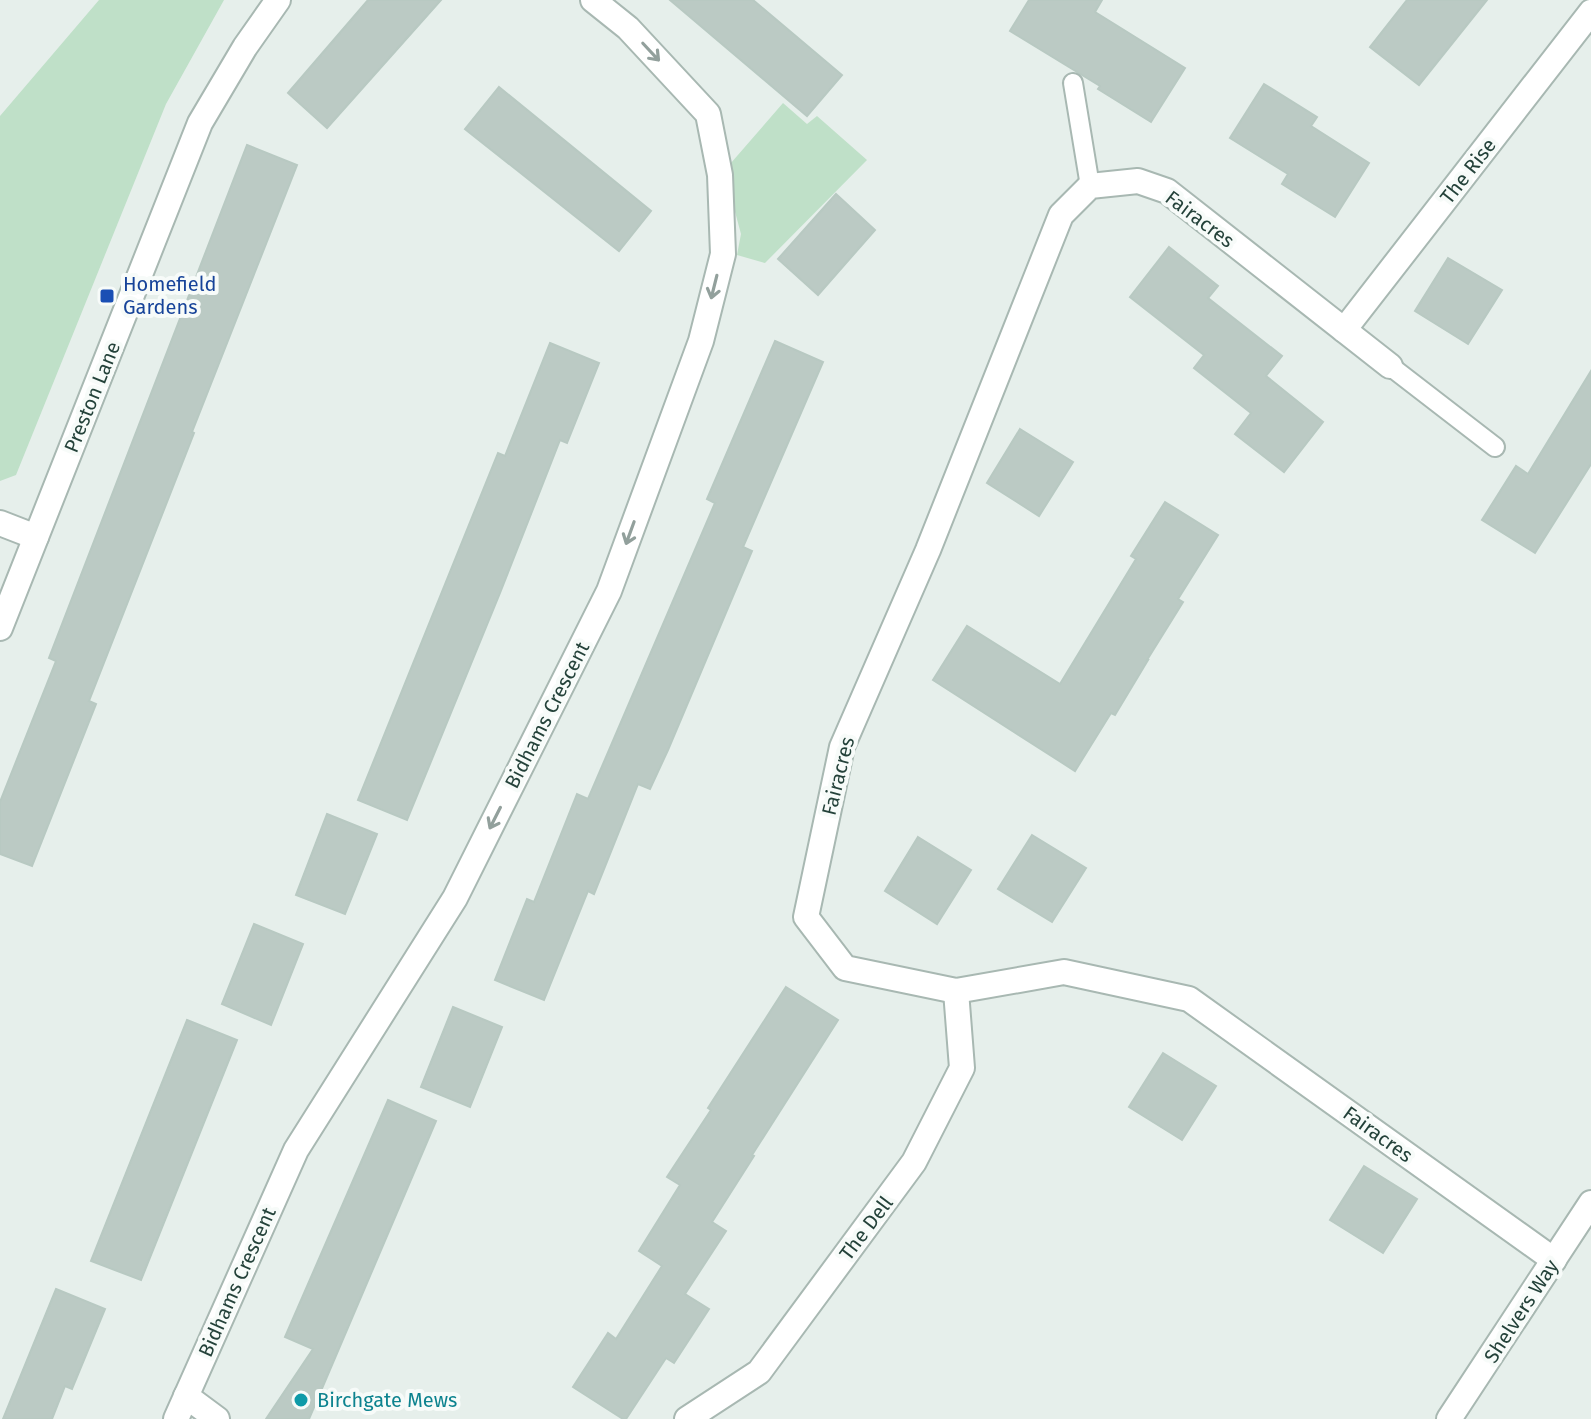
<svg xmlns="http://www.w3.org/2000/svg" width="1591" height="1419" font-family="'Fira Sans',sans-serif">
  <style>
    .green { fill: #bfe0c8 }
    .building { fill: #bbcac4; stroke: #b8c9c2; stroke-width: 2 }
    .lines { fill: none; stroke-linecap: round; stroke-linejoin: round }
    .service-casing { stroke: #a8b8b2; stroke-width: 22 }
    .minor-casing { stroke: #a8b8b2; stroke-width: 28 }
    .tertiary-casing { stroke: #a8b8b2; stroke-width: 28 }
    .service { stroke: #fff; stroke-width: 18 }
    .minor { stroke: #fff; stroke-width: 24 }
    .tertiary { stroke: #fff; stroke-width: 24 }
    .oneway { stroke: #92a09c }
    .transit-dot { fill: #1a4fb4; stroke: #f7fbf9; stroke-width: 3 }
    .culture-dot { fill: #0f9aa8; stroke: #f7fbf9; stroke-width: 3 }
    .labels { text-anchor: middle; stroke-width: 8; stroke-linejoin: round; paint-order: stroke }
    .street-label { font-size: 20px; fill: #24423a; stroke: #f7fbf9 }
    .transit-label { font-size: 20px; fill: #164399; stroke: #f7fbf9; text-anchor: start }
    .culture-label { font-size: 20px; fill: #0d838f; stroke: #f7fbf9; text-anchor: start }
  </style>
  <rect width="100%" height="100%" fill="#e6efeb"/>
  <!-- green -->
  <g class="green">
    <path d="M99 0H224L166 104 16 475 0 481V116Z"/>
    <path d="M783 103 807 124 817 116 867 160 765 263 737 255 741 234 724 171Z"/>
  </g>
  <!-- building -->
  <g class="building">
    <path d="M368 0H441L327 128 288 93Z"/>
    <path d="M670 0H753L842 75 807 116Z"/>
    <path d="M1029 0H1102L1095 12 1185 68 1151 122 1098 89 1100 86 1010 31Z"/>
    <path d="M1407 0H1487L1419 85 1370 47Z"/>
    <path d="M1264 84 1317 117 1311 126 1369 163 1335 217 1282 184 1288 174 1230 138Z"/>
    <path d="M499 87 651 211 619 251 465 129Z"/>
    <path d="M247 145 297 165 192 432 194 433 89 701 96 704 32 866 0 854V802L56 661 49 658Z"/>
    <path d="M836 194 875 230 818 295 778 259Z"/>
    <path d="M1169 247 1218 286 1208 298 1282 356 1266 376 1323 422 1284 472 1235 434 1251 413 1194 368 1204 355 1130 297Z"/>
    <path d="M1448 258 1502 290 1468 344 1415 311Z"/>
    <path d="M775 341 823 362 743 547 752 551 668 750 650 789 638 784 594 894 588 891 544 1000 495 980 527 899 534 902 577 794 588 799 715 503 707 499Z"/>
    <path d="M550 343 599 363 567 443 560 440 500 593 407 820 358 800 498 453 505 456Z"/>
    <path d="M1591 371V464L1535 553 1482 520 1516 466 1528 474Z"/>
    <path d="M1020 429 1073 462 1039 516 987 483Z"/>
    <path d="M1165 502 1218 535 1178 599 1183 602 1147 660H1148L1115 715 1111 713 1075 771 933 680 967 626 1060 684 1136 559 1131 556Z"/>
    <path d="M327 814 377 834 345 914 296 895Z"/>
    <path d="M1032 835 1086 868 1052 922 998 889Z"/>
    <path d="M918 837 971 870 937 924 885 891Z"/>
    <path d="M254 924 303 944 271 1025 222 1004Z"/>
    <path d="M786 987 838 1020 752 1155 754 1156 712 1222 726 1231 685 1294 709 1309 674 1363 666 1358 626 1419H623L573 1387 608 1333 616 1339 662 1266 639 1251 680 1185 667 1177 711 1110 708 1108Z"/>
    <path d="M453 1007 502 1027 470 1107 421 1087Z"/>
    <path d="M187 1020 237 1040 141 1280 91 1261Z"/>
    <path d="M1163 1053 1216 1086 1182 1140 1129 1107Z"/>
    <path d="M388 1100 436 1121 309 1419H266L313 1349 285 1337Z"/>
    <path d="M1364 1166 1417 1199 1383 1253 1330 1220Z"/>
    <path d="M56 1289 105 1309 72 1389 65 1386 52 1419H3Z"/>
  </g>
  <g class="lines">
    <!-- service casing -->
    <g class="service-casing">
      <g id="service">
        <path d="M1073 83 1090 186"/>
        <path d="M1390 366 1495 447"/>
      </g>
    </g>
    <!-- minor casing -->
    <g class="minor-casing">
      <g id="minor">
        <path d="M1344 330 1591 12"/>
        <path d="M1390 366 1167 191 1138 181 1090 186 1061 215 928 550 842 747 806 917 845 968 956 991 1064 972 1189 999 1554 1260"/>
        <path d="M0 523 36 537"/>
        <path d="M0 628 200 123 245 47 278 0"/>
        <path d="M186 1396 217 1419"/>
        <path d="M176 1419 296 1150 455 898 609 591 701 341 723 254 720 175 708 114 628 28 593 0"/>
        <path d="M687 1419 759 1372 914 1162 962 1068 956 991"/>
      </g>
    </g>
    <!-- tertiary casing -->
    <g class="tertiary-casing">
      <path id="tertiary" d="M1449 1419 1591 1203"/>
    </g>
    <!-- service -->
    <use href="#service" class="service"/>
    <!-- minor -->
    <use href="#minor" class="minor"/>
    <!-- tertiary -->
    <use href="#tertiary" class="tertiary"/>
  </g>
  <!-- one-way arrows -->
  <defs><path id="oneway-shaft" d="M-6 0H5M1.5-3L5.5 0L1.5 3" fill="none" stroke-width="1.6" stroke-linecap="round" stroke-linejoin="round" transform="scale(2)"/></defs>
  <g class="oneway">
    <use href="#oneway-shaft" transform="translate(651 52) rotate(47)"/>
    <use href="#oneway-shaft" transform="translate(714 287) rotate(104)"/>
    <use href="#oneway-shaft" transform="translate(630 533) rotate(110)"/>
    <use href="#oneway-shaft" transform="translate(495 818) rotate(117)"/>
  </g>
  <!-- markers -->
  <rect class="transit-dot" x="99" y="288" width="16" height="16" rx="4"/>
  <circle class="culture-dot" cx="301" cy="1400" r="8"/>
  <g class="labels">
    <!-- street labels -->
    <g class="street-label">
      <text transform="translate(1468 171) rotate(-52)" y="7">The Rise</text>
      <text transform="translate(1200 219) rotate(37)" y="7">Fairacres</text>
      <text transform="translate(92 397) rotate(-68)" y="7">Preston Lane</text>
      <text transform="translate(547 715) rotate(-63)" y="7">Bidhams Crescent</text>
      <text transform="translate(838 776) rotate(-76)" y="7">Fairacres</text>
      <text transform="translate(1378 1134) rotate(36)" y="7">Fairacres</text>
      <text transform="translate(866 1228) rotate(-53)" y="7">The Dell</text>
      <text transform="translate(237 1282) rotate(-66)" y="7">Bidhams Crescent</text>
      <text transform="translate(1521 1311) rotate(-57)" y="7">Shelvers Way</text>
    </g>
    <!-- transit labels -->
    <g class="transit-label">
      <text x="123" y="291">Homefield<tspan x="123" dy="23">Gardens</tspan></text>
    </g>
    <!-- culture labels -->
    <g class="culture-label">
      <text x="317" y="1407">Birchgate Mews</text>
    </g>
  </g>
</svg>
